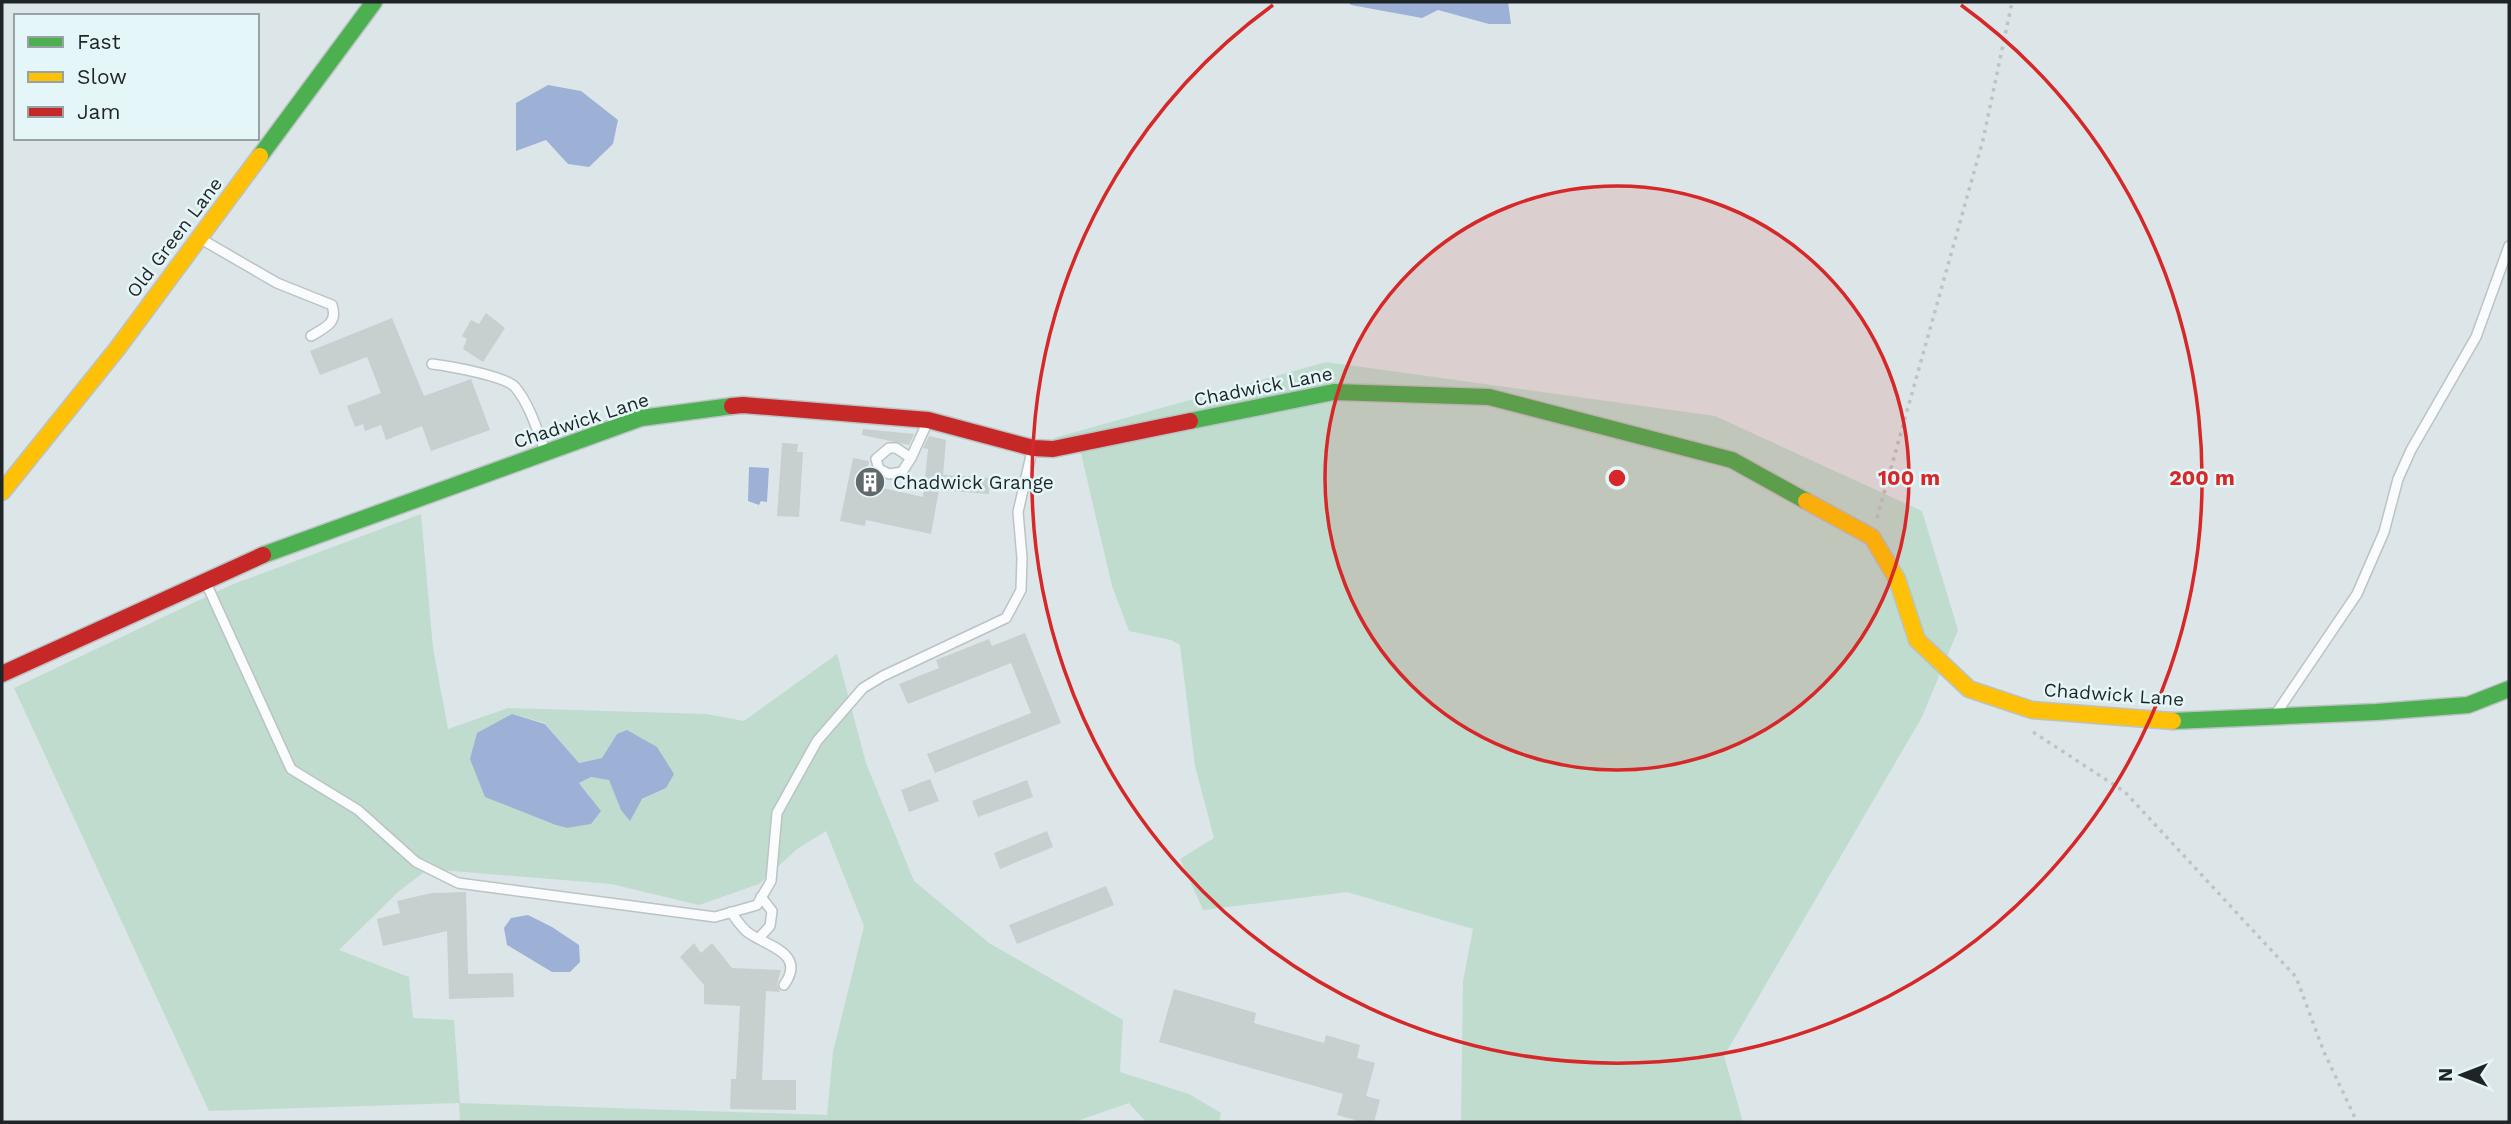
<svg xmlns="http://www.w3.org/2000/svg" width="2511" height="1124" font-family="'Work Sans',sans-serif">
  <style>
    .green { fill: #bfdcce; fill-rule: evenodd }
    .water { fill: #9db1d6 }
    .building { fill: #c7cfcf }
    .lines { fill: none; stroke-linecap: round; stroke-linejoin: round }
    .lane-casing { stroke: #bbc3c4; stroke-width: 12 }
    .fast-casing { stroke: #bbc3c4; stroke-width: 19 }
    .slow-casing { stroke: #bbc3c4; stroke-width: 19 }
    .jam-casing { stroke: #bbc3c4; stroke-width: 19 }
    .path { stroke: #c0c3c4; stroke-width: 3.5; stroke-dasharray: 3.5 5; stroke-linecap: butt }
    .lane { stroke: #fafbfc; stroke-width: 9 }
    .fast { stroke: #4caf50; stroke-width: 16 }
    .slow { stroke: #ffc107; stroke-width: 16 }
    .jam { stroke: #c62828; stroke-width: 16 }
    .ring { fill: none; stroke: #d62828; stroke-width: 3.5 }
    .labels { text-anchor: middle; stroke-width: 5; stroke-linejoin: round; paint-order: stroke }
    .street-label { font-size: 19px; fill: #1f2526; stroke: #e5f6f9 }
    .poi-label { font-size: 19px; fill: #1f2526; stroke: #e5f6f9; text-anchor: start }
    .centre { fill: #d62828; stroke: #e5f6f9; stroke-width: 3.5 }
    .ring-label { font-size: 21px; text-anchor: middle; font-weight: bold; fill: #d62828; stroke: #e5f6f9; stroke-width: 5; stroke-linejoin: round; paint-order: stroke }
  </style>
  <rect width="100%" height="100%" fill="#dce6e8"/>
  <!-- green -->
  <g class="green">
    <path d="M1326 362 1715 416 1922 511 1958 630 1922 717 1724 1056 1743 1122H1461L1463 981 1473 929 1347 892 1203 910 1180 859 1214 838 1195 766 1180 645 1171 640 1129 631 1112 586 1080 449 1054 438Z"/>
    <path d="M421 514 433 648 448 729 508 708 706 714 744 721 837 654 866 763 914 881 989 943 1123 1020 1120 1072 1189 1094 1221 1113 1219 1122H1146L1129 1103 1074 1122H460L459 1103 209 1111 14 688 231 585ZM512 714 545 723 579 763 602 758 617 734 666 788 621 810 609 779 591 777 579 783 590 796 591 824 567 828 556 825ZM826 831 864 926 833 1052 827 1115 460 1103 454 1020 413 1018 409 977 339 950 399 891 428 869 611 884 699 905 759 884 797 849Z"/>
  </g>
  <!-- water -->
  <g class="water">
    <path d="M1348 2H1508L1511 24H1489L1438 10 1422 18 1351 5Z"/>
    <path d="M548 85 581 91 618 120 613 144 589 167 568 164 546 140 516 151V103Z"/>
    <path d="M749 467 769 468 767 502 761 501 759 505 748 501Z"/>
    <path d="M512 714 545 724 579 763 602 758 617 734 627 730 657 747 674 774 666 788 642 799 630 821 621 810 609 780 591 777 579 783 601 811 591 824 567 828 556 825 485 797 470 759 477 733Z"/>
    <path d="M528 915 552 927 579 945 580 962 570 972H552L507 945 504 928 511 918Z"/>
  </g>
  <!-- building -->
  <g class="building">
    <path d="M486 313 505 328 483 362 463 349 467 339 462 336 471 320 479 324Z"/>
    <path d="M392 318 424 396 471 379 490 430 431 451 422 426 386 440 381 425 365 431 363 424 355 427 347 406 381 393 367 357 320 375 310 351Z"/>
    <path d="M863 429 914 434 909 445 862 435Z"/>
    <path d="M929 436 946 440 943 475 990 478 989 494 939 490 931 534 866 520 865 526 840 521 853 458 869 461 867 472 885 480 883 488 923 497 928 449 923 448Z"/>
    <path d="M782 443 798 444 797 452H803L799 517 777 516Z"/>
    <path d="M1025 633 1061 723 935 773 927 754 1031 713 1011 663 908 704 899 684 939 668 936 660 989 639 992 646Z"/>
    <path d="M930 779 939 801 909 812 901 790Z"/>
    <path d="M1027 780 1033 797 978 817 972 801Z"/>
    <path d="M1047 831 1053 847 1000 869 994 853Z"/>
    <path d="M1106 886 1114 905 1017 944 1009 925Z"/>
    <path d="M466 892 468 974 513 973 514 997 449 999 447 931 383 946 377 919 400 913 397 901 432 893Z"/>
    <path d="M694 943 701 953 712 943 732 968 781 970 777 985 780 992 766 991 762 1080H796V1110L730 1109 731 1079H736L740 1006 704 1004V985L680 957Z"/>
    <path d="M1174 989 1256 1013 1254 1023 1324 1043 1326 1035 1360 1045 1357 1058 1375 1063 1366 1096 1380 1100 1374 1122H1362L1337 1115 1343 1094 1159 1042Z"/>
  </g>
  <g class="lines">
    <!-- lane casing -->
    <g class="lane-casing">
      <g id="lane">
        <path d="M201 239 277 283 332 305C338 323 326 327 311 336"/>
        <path d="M432 364C449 366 505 376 515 387 530 405 537 430 545 451"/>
        <path d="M911 458 896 448H889L876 459 879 469 889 474 902 472 911 458 928 421"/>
        <path d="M206 583 291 769 358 810 416 862 458 883 715 917 757 905 771 881 777 813 817 741 863 688 883 676 1006 618 1021 590 1022 558 1018 512 1032 451"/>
        <path d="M2277 712 2357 594 2384 532 2398 479 2411 450 2476 337 2509 246"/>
        <path d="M731 912C736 919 742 929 750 934 770 947 806 954 784 985"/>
        <path d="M759 938 770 926 772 911 761 897"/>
      </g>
    </g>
    <!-- fast casing -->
    <g class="fast-casing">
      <g id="fast">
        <path d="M260 156 374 2"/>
        <path d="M1190 421 1334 392 1489 397 1732 460 1806 501"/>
        <path d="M263 555 641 418 732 406"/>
        <path d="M2173 721 2376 712 2468 705 2509 689"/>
      </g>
    </g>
    <!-- slow casing -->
    <g class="slow-casing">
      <g id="slow">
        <path d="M2 492 117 349 260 156"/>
        <path d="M1806 501 1872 537 1897 579 1917 640 1969 689 2032 710 2173 721"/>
      </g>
    </g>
    <!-- jam casing -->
    <g class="jam-casing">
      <g id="jam">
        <path d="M732 406 743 405 928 420 1033 448 1053 449 1190 421"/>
        <path d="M2 674 263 555"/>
      </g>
    </g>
    <!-- path -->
    <g class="path">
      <path d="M1877 518 1983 140 2012 2"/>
      <path d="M2033 732 2125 792 2296 977 2324 1052 2357 1122"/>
    </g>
    <!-- lane -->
    <use href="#lane" class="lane"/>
    <!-- fast -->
    <use href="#fast" class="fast"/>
    <!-- slow -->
    <use href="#slow" class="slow"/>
    <!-- jam -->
    <use href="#jam" class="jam"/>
  </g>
  <!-- distance rings -->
  <circle cx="1617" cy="478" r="292" fill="#d62828" fill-opacity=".12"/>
  <g class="ring">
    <circle cx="1617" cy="478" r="292"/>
    <path d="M1961 5A585 585 0 1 1 1273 5"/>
  </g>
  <!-- icons -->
  <defs>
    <g id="building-disc" transform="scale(1.575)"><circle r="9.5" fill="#61696a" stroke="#e5f6f9"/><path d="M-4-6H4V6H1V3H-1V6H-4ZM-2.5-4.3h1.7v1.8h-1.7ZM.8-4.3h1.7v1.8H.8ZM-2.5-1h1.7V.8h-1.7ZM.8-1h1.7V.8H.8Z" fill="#fff"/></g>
  </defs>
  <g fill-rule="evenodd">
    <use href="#building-disc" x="870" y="482"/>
  </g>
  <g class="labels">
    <!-- street labels -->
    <g class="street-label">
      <text transform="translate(174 237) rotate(-53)" y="7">Old Green Lane</text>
      <text transform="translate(1263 386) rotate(-11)" y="7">Chadwick Lane</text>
      <text transform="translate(581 420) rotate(-18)" y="7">Chadwick Lane</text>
      <text transform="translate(2114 694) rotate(4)" y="7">Chadwick Lane</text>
    </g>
    <!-- poi labels -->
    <g class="poi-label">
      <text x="893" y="489">Chadwick Grange</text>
    </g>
  </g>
  <circle cx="1617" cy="478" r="10" class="centre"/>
  <g class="ring-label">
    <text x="1909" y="485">100 m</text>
    <text x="2202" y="485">200 m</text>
  </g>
  <!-- border -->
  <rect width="2511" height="1124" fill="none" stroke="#1f2526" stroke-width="7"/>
  <!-- legend -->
  <rect x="14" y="14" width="245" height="126" fill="#e5f6f9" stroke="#96a2a5" stroke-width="2"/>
  <rect x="28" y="37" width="35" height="10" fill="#4caf50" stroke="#96a2a5" stroke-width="2"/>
  <text x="77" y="49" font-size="21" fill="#1f2526">Fast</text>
  <rect x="28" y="72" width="35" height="10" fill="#ffc107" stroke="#96a2a5" stroke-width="2"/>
  <text x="77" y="84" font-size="21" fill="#1f2526">Slow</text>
  <rect x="28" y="107" width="35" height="10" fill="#c62828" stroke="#96a2a5" stroke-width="2"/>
  <text x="77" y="119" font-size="21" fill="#1f2526">Jam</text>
  <!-- north arrow -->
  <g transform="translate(2462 1075) rotate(270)" stroke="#e5f6f9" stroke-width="5" paint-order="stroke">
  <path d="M0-5L12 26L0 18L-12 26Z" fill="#1f2526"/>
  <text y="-10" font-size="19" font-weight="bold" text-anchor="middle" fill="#1f2526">N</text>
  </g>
</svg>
